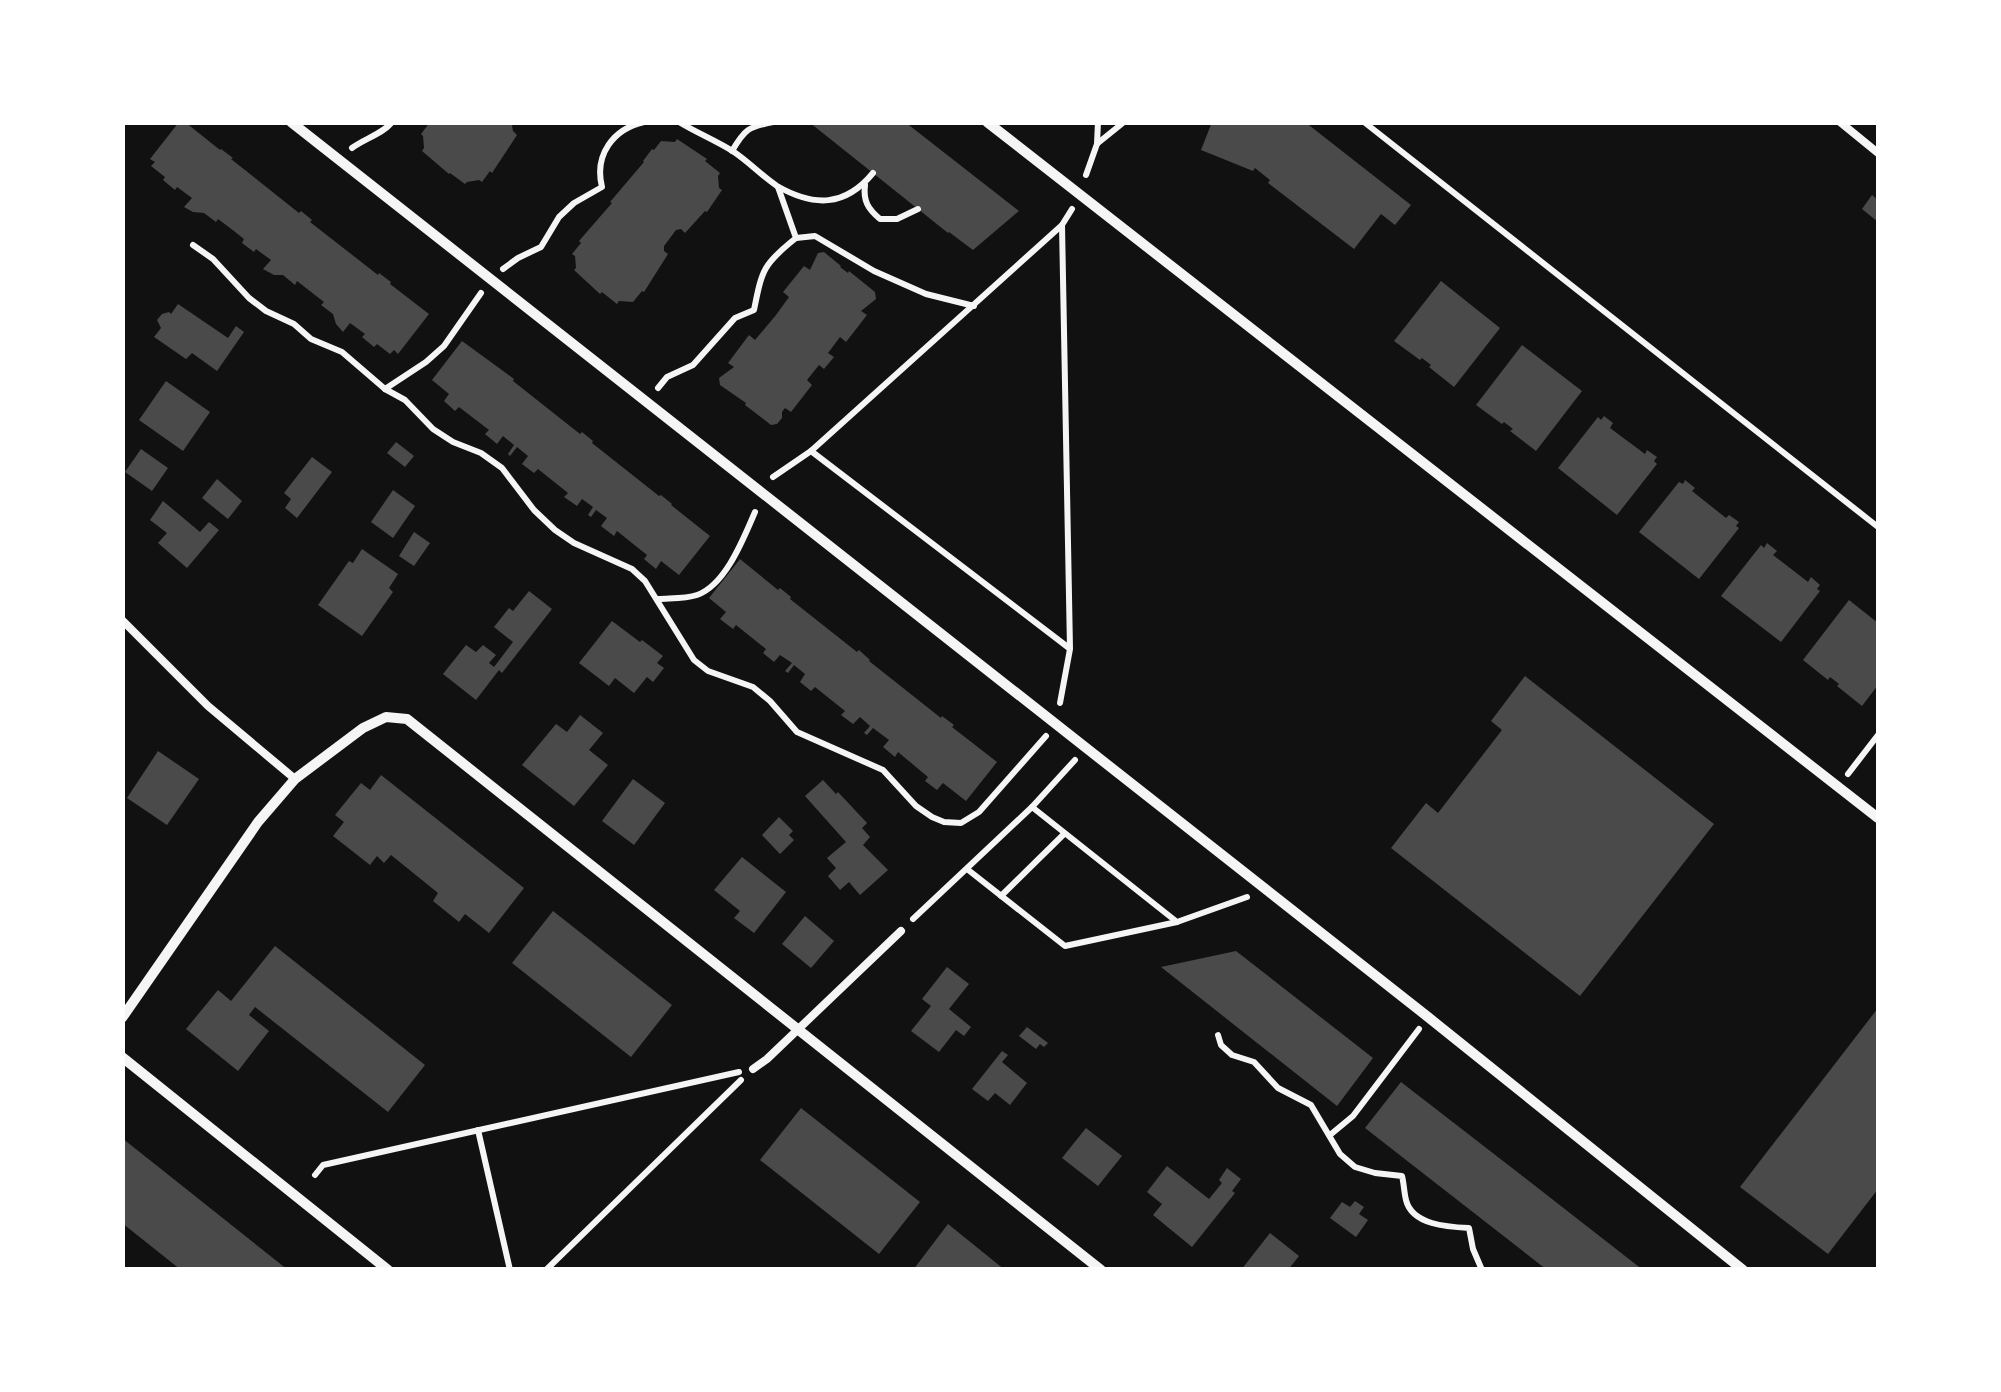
<svg xmlns="http://www.w3.org/2000/svg" width="2001" height="1392" font-family="Jost,sans-serif">
  <style>
    .building { fill: #4a4a4a }
    .lines { fill: none; stroke-linecap: round; stroke-linejoin: round }
    .path { stroke: #f5f5f5; stroke-width: 6 }
    .service { stroke: #f5f5f5; stroke-width: 8 }
    .minor { stroke: #f5f5f5; stroke-width: 10 }
  </style>
  <rect width="100%" height="100%" fill="#111"/>
  <!-- building -->
  <g class="building">
    <path d="M179 122H185L220 150 221 149 233 158 231 159 299 213 301 211 312 220 310 222 378 275 379 273 391 282 390 284 429 314 398 354 394 350 390 354 377 344 374 347 362 337 365 334 350 323 343 332 336 324 333 314 321 305 324 302 297 281 295 285 283 275H274L263 269 271 260 256 249 254 252 242 243 244 239 230 228 218 219 216 222 204 213 193 212 184 207 192 198 177 187 175 190 163 180 165 177 151 166 155 162 150 159Z"/>
    <path d="M430 122H515L512 126 513 131 517 135 492 173 490 171 482 182 479 180 467 182 465 184 450 173 449 174 422 151 424 148 423 136 421 134Z"/>
    <path d="M809 122H905L1019 211 973 250 949 232 948 233Z"/>
    <path d="M1212 122H1305L1411 205 1395 225 1381 214 1354 249 1268 183 1270 180 1255 168 1253 171 1201 150Z"/>
    <path d="M677 139 707 159 705 161 720 173 718 176 719 188 722 190 707 212 705 211 685 233 681 229 676 230 664 246V251L668 254 644 292 642 291 633 302 619 301 617 304 602 292 600 294 574 270 576 268 575 256 572 254 581 243 579 241 612 203 610 202 644 162 643 161 652 149 654 150 661 141 675 142Z"/>
    <path d="M1872 195 1878 200V222L1862 209Z"/>
    <path d="M824 252 841 266 840 267 848 273 849 271 875 292 876 299 861 311 867 315 846 342 840 337 828 353 834 357 824 369 819 365 807 380 812 385 791 412 785 408 782 412V418L777 424 771 425 745 405 746 403 720 385 719 378 734 367 728 363 749 335 755 340 776 315 789 297 783 292 804 266 810 270 818 253Z"/>
    <path d="M1441 281 1500 328 1454 387 1429 367 1431 365 1422 358 1420 360 1394 341Z"/>
    <path d="M178 304 228 338 236 326 244 332 217 371 192 353 186 359 154 337 161 328 157 320 162 314 169 312 171 314Z"/>
    <path d="M462 341 514 379 513 381 580 434 582 432 593 441 592 443 659 496 661 495 672 504 671 505 710 536 679 575 661 561 656 569 644 559 647 555 617 531 614 536 601 526 607 518 596 510 591 517 588 515 593 507 582 499 577 506 564 497 568 493 538 469 534 473 522 464 528 456 517 447 510 456 508 454 514 445 503 436 497 444 485 434 489 430 459 407 455 411 444 401 449 394 432 380Z"/>
    <path d="M1522 345 1582 391 1536 451 1510 431 1513 429 1504 422 1502 424 1476 405Z"/>
    <path d="M166 381 210 412 183 451 139 420Z"/>
    <path d="M1604 416 1613 423 1610 428 1645 454 1647 450 1657 457 1654 461 1657 464 1617 515 1558 468 1598 417 1601 420Z"/>
    <path d="M396 442 414 456 405 467 387 453Z"/>
    <path d="M141 449 168 468 152 491 125 472Z"/>
    <path d="M312 457 332 472 297 518 285 508 291 499 284 493Z"/>
    <path d="M217 479 242 501 228 519 202 498Z"/>
    <path d="M1685 480 1695 488 1692 491 1726 518 1729 515 1739 522 1736 526 1739 528 1699 579 1639 532 1679 482 1683 484Z"/>
    <path d="M393 490 415 506 393 538 371 522Z"/>
    <path d="M163 501 200 532 209 522 219 530 187 568 158 543 167 533 150 520Z"/>
    <path d="M414 532 430 543 414 566 399 556Z"/>
    <path d="M1767 543 1777 551 1773 555 1808 582 1811 577 1820 585 1817 589 1820 591 1781 642 1721 596 1761 545 1764 548Z"/>
    <path d="M362 549 398 574 389 588 393 592 362 636 318 605 349 561 353 563Z"/>
    <path d="M740 559 778 590 780 588 791 597 790 599 857 652 859 650 870 660 869 661 941 718 942 716 954 725 952 727 997 762 966 801 943 783 937 790 925 781 928 777 898 752 895 757 883 747 889 740 873 728 867 735 864 733 870 726 860 717 853 724 841 715 845 711 815 687 811 691 800 682 805 674 794 665 788 673 785 671 792 663 780 655 774 662 763 653 766 649 736 625 733 629 720 619 726 612 709 598Z"/>
    <path d="M529 591 552 609 502 673 499 670 476 700 443 674 466 645 476 652 483 645 496 655 489 663 494 667 513 642 494 627 509 608 513 611Z"/>
    <path d="M1849 600 1878 623V685L1862 706 1837 686 1839 684 1830 677 1828 680 1803 660Z"/>
    <path d="M612 621 640 642 642 640 663 656 657 663 664 668 653 682 647 677 634 693 615 678 609 686 579 663Z"/>
    <path d="M1525 676 1714 824 1580 996 1391 848 1426 803 1438 813 1502 730 1491 721Z"/>
    <path d="M580 715 603 733 589 750 608 765 574 806 522 765 556 724 567 732Z"/>
    <path d="M158 751 199 779 167 825 127 798Z"/>
    <path d="M381 775 524 888 489 933 465 914 459 922 433 901 438 893 391 855 384 863 377 856 370 865 333 836 344 822 335 815 361 783 370 790Z"/>
    <path d="M633 779 665 803 634 845 602 821Z"/>
    <path d="M823 780 836 794 838 792 867 823 862 828 870 837 863 845 888 870 860 895 849 882 840 890 828 876 836 868 827 858 846 842 805 796Z"/>
    <path d="M779 817 793 831 789 835 794 840 780 854 762 835Z"/>
    <path d="M742 857 786 892 754 933 734 918 740 911 714 890Z"/>
    <path d="M553 911 672 1005 631 1057 512 963Z"/>
    <path d="M805 916 834 941 811 968 782 944Z"/>
    <path d="M275 946 425 1065 388 1112 255 1007 249 1015 269 1031 238 1071 186 1029 218 990 231 1001Z"/>
    <path d="M1236 951 1373 1058 1337 1106 1161 967Z"/>
    <path d="M947 967 969 984 949 1009 971 1027 964 1036 956 1030 939 1052 911 1031 931 1006 922 999Z"/>
    <path d="M1878 1008V1189L1828 1254 1740 1187Z"/>
    <path d="M1027 1027 1048 1043 1044 1047 1040 1044 1036 1049 1019 1036Z"/>
    <path d="M1002 1051 1008 1055 1002 1062 1027 1083 1010 1105 995 1093 988 1101 972 1089Z"/>
    <path d="M1401 1082 1543 1192 1643 1270H1547L1365 1128Z"/>
    <path d="M801 1108 920 1202 879 1254 760 1160Z"/>
    <path d="M1086 1128 1122 1156 1098 1186 1062 1158Z"/>
    <path d="M122 1138 288 1270H181L122 1223Z"/>
    <path d="M1167 1166 1209 1199 1222 1183 1219 1180 1227 1168 1241 1179 1232 1191 1235 1193 1192 1247 1153 1215 1162 1204 1147 1192Z"/>
    <path d="M1355 1201 1364 1207 1359 1214 1368 1220 1356 1237 1330 1218 1342 1202 1350 1207Z"/>
    <path d="M948 1224 1005 1270H913Z"/>
    <path d="M1270 1233 1299 1256 1288 1270H1241Z"/>
  </g>
  <g class="lines">
    <!-- path -->
    <g class="path">
      <path d="M679 122C697 133 717 141 734 152 749 162 762 176 777 186 814 207 845 207 873 173"/>
      <path d="M1364 122 1878 527"/>
      <path d="M1098 143 1124 122"/>
      <path d="M352 148C364 139 384 133 392 122"/>
      <path d="M732 151C745 129 748 127 773 122"/>
      <path d="M1086 175 1097 144 1098 122"/>
      <path d="M865 185C863 201 868 209 880 219H897L918 209"/>
      <path d="M796 238 815 236 874 271 926 294 974 306"/>
      <path d="M193 245 213 259 249 298 266 311 294 324 311 339 342 352 385 389 405 400 433 429 453 442 481 453 502 468 534 510 555 530 574 543 632 569 645 581 694 660 708 671 753 687 770 701 797 732 883 770 916 806 932 817 944 822 961 823 979 812 1046 736"/>
      <path d="M503 269 518 258 541 247 559 217 574 203 602 187C594 155 613 129 644 122"/>
      <path d="M658 388 667 377 693 365 735 318 754 310C762 270 763 264 796 238L778 187"/>
      <path d="M385 389 426 362 444 346 481 293"/>
      <path d="M811 451 1069 648"/>
      <path d="M773 477 811 451 1061 226"/>
      <path d="M658 599C670 598 685 599 697 595 726 585 744 537 755 512"/>
      <path d="M1060 703 1070 649 1062 225 1072 209"/>
      <path d="M1848 774 1878 735"/>
      <path d="M1032 807 1177 922 1247 897"/>
      <path d="M967 869 1065 946 1177 922"/>
      <path d="M1001 896 1064 834"/>
      <path d="M913 919 1032 807 1075 760"/>
      <path d="M1218 1035 1221 1045 1232 1055 1254 1062 1278 1088 1311 1105 1340 1154 1355 1167 1375 1173 1402 1176C1404 1184 1404 1192 1406 1200 1412 1225 1448 1227 1469 1228L1473 1249 1482 1270"/>
      <path d="M478 1130 510 1270"/>
      <path d="M1330 1135 1353 1116 1419 1029"/>
      <path d="M315 1175 323 1165 739 1072"/>
      <path d="M546 1270 741 1080"/>
    </g>
    <!-- service -->
    <g class="service">
      <path d="M1840 122 1878 153"/>
      <path d="M122 620 208 706 295 779"/>
      <path d="M753 1069 767 1059 901 931"/>
    </g>
    <!-- minor -->
    <g class="minor">
      <path d="M291 122 1428 1017 1743 1270"/>
      <path d="M987 122 1878 818"/>
      <path d="M122 1018 258 822 295 779 363 728 386 717 407 719 1101 1270"/>
      <path d="M122 1057 388 1270"/>
    </g>
  </g>
  <!-- border -->
  <rect width="2001" height="1392" fill="none" stroke="#ffffff" stroke-width="250"/>
</svg>
